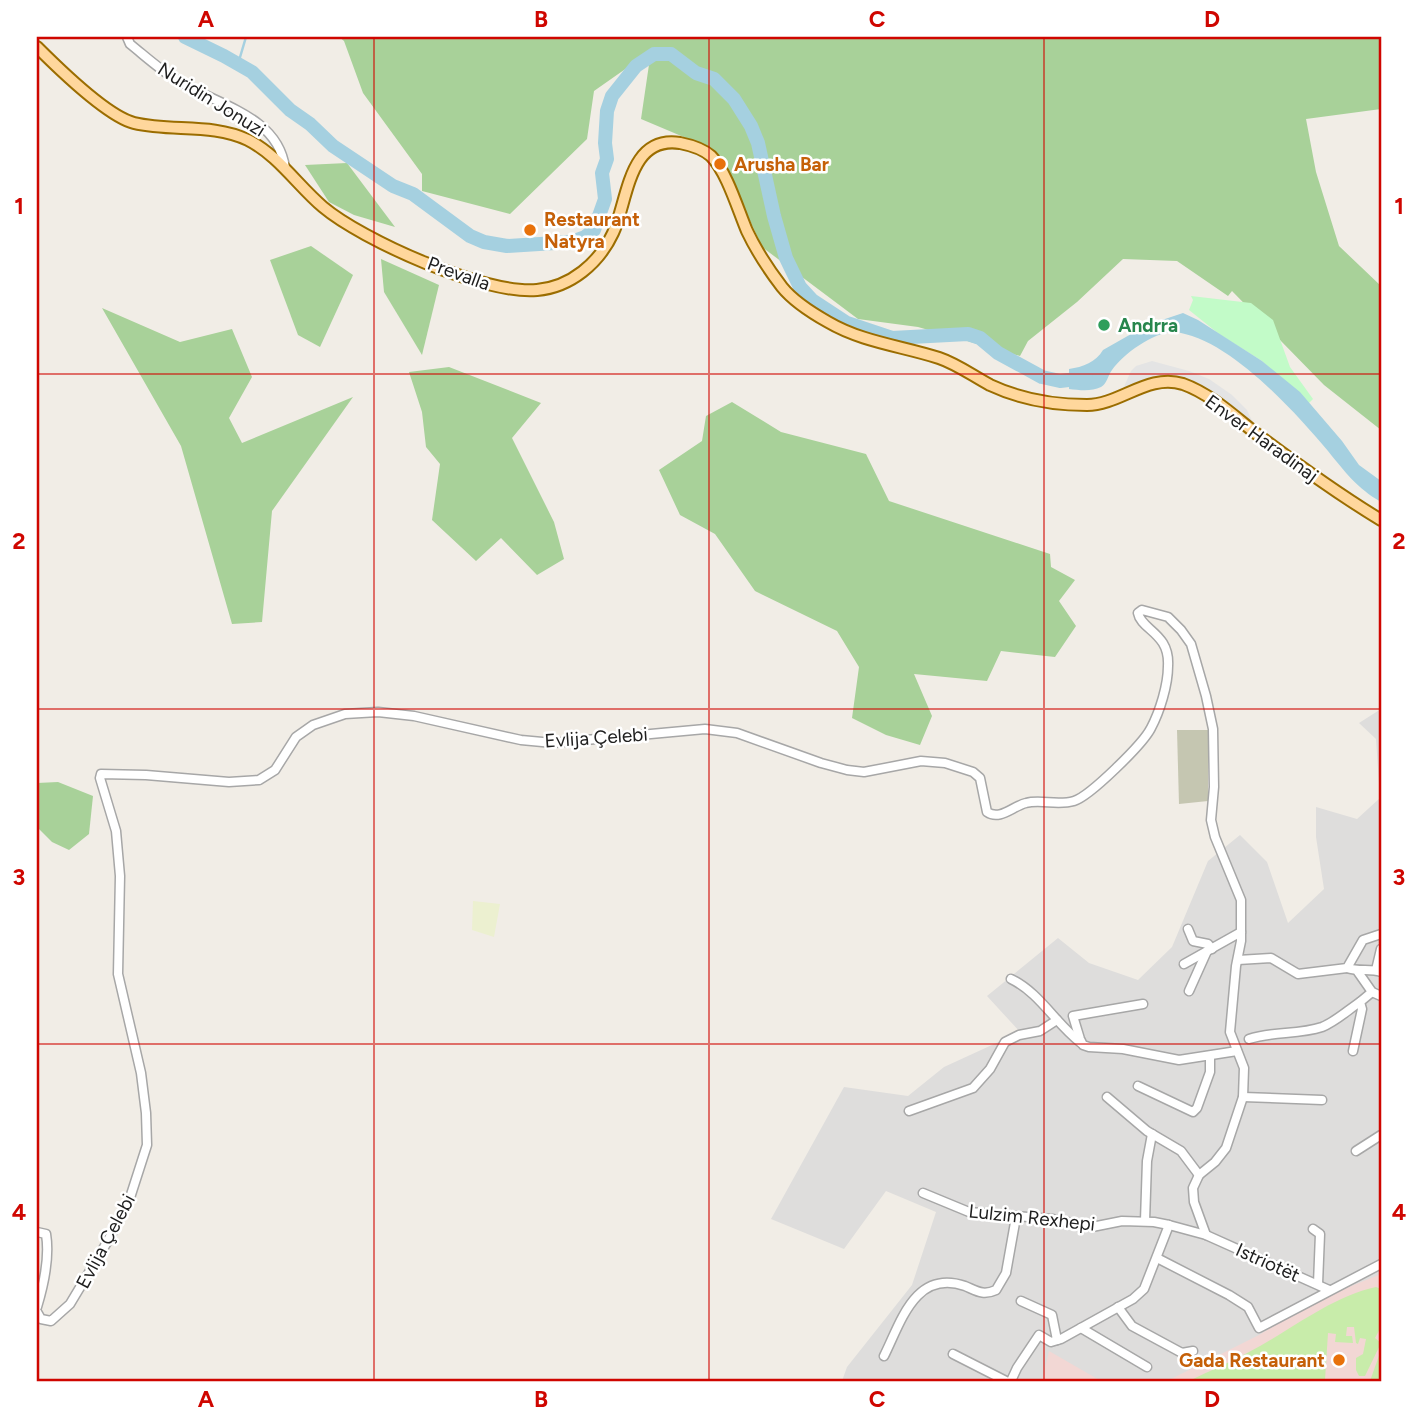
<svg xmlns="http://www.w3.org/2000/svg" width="1418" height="1418" font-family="Figtree,sans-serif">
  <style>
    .residential { fill: #dedddc }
    .commercial { fill: #f2d7d4 }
    .construction { fill: #c5c6b1 }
    .farmland { fill: #ecf0d0 }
    .grass { fill: #c8ecaa }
    .forest { fill: #a8d199 }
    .park { fill: #c2fbc8 }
    .parking { fill: #e4e4e4 }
    .water { fill: #a5d0e0 }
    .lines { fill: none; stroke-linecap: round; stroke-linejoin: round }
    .stream { stroke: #a5d0e0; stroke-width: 2.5 }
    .river { stroke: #a5d0e0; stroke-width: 14 }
    .minor-casing { stroke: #a7a7a7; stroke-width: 11 }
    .major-casing { stroke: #9b6d00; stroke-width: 14 }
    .minor { stroke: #fff; stroke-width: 8 }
    .major { stroke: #ffd79c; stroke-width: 10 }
    .grid { fill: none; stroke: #cf0600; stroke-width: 2; stroke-opacity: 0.55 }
    .food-dot { fill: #e8710a; stroke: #fff; stroke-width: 2.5 }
    .leisure-dot { fill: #2e9e5b; stroke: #fff; stroke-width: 2.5 }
    .labels { text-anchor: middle; stroke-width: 5; stroke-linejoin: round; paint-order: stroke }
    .street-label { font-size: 19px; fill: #202020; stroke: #fff }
    .food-label { font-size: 19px; font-weight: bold; fill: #c56008; stroke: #fff; text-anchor: start }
    .leisure-label { font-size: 19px; font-weight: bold; fill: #27864d; stroke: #fff; text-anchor: start }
    .neatline { fill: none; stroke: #cf0600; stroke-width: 2.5 }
    .grid-label { font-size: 23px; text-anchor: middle; font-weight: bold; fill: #cf0600 }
  </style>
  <rect width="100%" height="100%" fill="#f1ede6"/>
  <!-- residential -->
  <path class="residential" d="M1381 709V1381H842L847 1367 912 1285 936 1212 886 1191 844 1249 771 1219 844 1087 908 1096 944 1067 1020 1032 987 996 1058 938 1089 963 1138 980 1172 947 1208 861 1240 835 1267 862 1288 923 1324 889 1316 837V807L1357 819 1380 798 1376 739 1359 723Z"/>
  <!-- commercial -->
  <g class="commercial">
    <path d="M1381 1274V1381H1167L1259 1335 1314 1301Z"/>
    <path d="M1049 1351 1101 1381H1042Z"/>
  </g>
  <!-- construction -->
  <path class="construction" d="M1177 730H1208V801L1179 804Z"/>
  <!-- farmland -->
  <path class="farmland" d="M473 901 500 904 494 937 472 930Z"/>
  <!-- grass -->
  <g class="grass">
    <path d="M1376 1287 1381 1289V1327L1375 1338 1381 1343 1365 1376H1359L1356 1370V1358L1363 1354 1366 1339 1360 1338 1358 1344 1356 1343 1354 1327H1347L1346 1336H1352L1353 1343 1335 1342 1336 1334 1328 1333 1325 1380 1329 1381H1189C1209 1371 1229 1363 1249 1352 1290 1331 1330 1297 1376 1287Z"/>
    <path d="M1381 1350V1381H1370Z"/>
  </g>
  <!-- forest -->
  <g class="forest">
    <path d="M339 37H1381V109L1306 119 1316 172 1339 246 1381 286V430L1324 385 1232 291 1228 296 1177 261 1123 259 1077 302 1028 341 1020 356 918 327 858 319 762 247 722 159 686 138 641 119 651 51 594 91 587 139 510 214 422 191V174L363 93 344 41Z"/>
    <path d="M347 163 395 227 354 215 329 202 305 165Z"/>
    <path d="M311 246 353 275 320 347 298 335 270 260Z"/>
    <path d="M381 259 439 285 422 355 384 292Z"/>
    <path d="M102 308 180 342 232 329 252 377 229 418 242 443 353 397 272 511 262 622 232 624 181 446Z"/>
    <path d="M449 367 541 403 512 438 554 522 564 559 537 575 501 538 476 561 432 520 440 464 426 447 422 412 409 372Z"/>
    <path d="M732 402 781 432 866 454 889 501 1050 554 1051 567 1075 580 1059 601 1076 626 1055 657 1001 651 987 681 914 674 932 716 920 745 886 735 852 718 859 667 837 631 755 591 715 534 680 515 659 470 702 441 706 416Z"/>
    <path d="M58 782 93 796 89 834 69 850 52 842 37 827V783Z"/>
  </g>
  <!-- park -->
  <path class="park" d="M1191 296 1251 303 1273 320 1290 367 1313 399 1308 404 1262 361 1219 334 1189 310 1193 300Z"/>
  <!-- parking -->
  <path class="parking" d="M1152 361 1189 371 1209 379 1232 395 1247 410 1259 436 1179 383 1125 395 1123 389 1131 371 1136 366Z"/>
  <!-- water -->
  <path class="water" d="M1183 313 1198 320 1262 361 1300 392 1342 441 1359 465 1381 481V502C1357 488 1345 472 1328 451 1294 411 1228 337 1174 332 1155 331 1123 354 1112 370 1108 375 1107 384 1101 387 1091 392 1079 390 1069 389V369C1083 367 1096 362 1103 350L1147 325Z"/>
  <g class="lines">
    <!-- stream -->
    <path class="stream" d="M238 64 246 37"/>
    <!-- river -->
    <path class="river" d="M185 37 224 56 252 72 290 110 310 124 333 146 393 186 413 194 470 236 484 242 507 246 571 242 585 237 594 230 605 199 602 173 607 159 605 143 607 111 612 96 636 66 654 54H671L696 73 714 79 734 99 751 126 758 143 774 216 786 258 800 287 812 300 847 323 892 338 968 334 980 338 998 353 1042 377 1060 381 1086 378"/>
    <!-- minor casing -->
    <g class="minor-casing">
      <g id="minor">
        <path d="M127 37 130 44C145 56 160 70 177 80 216 105 278 115 285 168"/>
        <path d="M1188 929 1193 941 1208 944 1212 949"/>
        <path d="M1238 960 1271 958 1298 974 1347 968 1363 940 1381 934"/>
        <path d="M1184 964 1241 932"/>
        <path d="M1347 968C1359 972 1371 968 1381 972"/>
        <path d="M1376 970 1381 949"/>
        <path d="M1358 972 1372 992 1381 996"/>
        <path d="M1011 979C1040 993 1055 1023 1081 1043"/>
        <path d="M1189 991 1207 951"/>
        <path d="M1143 1004 1073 1016 1080 1039 1083 1045 1089 1047 1123 1049 1179 1060 1237 1051"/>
        <path d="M1249 1039C1273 1031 1298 1035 1322 1027 1335 1022 1348 1010 1360 1002"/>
        <path d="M1353 1051 1362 1009 1360 1002 1372 992"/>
        <path d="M1138 1086 1193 1112 1197 1108 1210 1072V1056"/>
        <path d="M1107 1097 1147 1131 1181 1151 1199 1175"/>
        <path d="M1243 1097 1322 1100"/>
        <path d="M909 1111 973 1088 990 1069 1005 1042 1019 1035 1040 1031 1057 1020"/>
        <path d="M1356 1151 1381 1135"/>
        <path d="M923 1193 969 1212 1052 1219 1092 1227 1122 1221 1154 1222 1169 1225 1206 1235 1329 1290"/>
        <path d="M1145 1221 1147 1161 1152 1134"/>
        <path d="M1313 1229 1320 1234 1318 1284"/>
        <path d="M37 1232 46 1234C50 1258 44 1284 37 1307"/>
        <path d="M1157 1258 1229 1295 1248 1307 1259 1328 1381 1264"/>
        <path d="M1021 1301 1052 1315 1057 1340"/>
        <path d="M1118 1307 1132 1326 1182 1353 1193 1351"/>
        <path d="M37 1312 41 1319 51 1321 70 1304 106 1244 128 1204 147 1145 146 1113 141 1073 118 974 120 876 116 831 100 778 101 774 146 775 229 782 259 780 275 770 296 737 313 725 345 714 378 712 414 716 521 740 553 743 705 729 737 733 821 763 847 770 864 772 921 761 945 763 973 772 980 778 987 812C1000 821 1013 806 1026 803 1041 799 1057 806 1074 801 1090 796 1143 744 1151 728 1160 711 1168 685 1168 666 1170 633 1141 630 1138 613L1142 610 1168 617 1181 630 1191 644 1206 696 1213 729 1214 787 1211 820 1215 837 1241 900V941L1236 966 1230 1032 1244 1068 1243 1097 1226 1148 1215 1162 1199 1175 1193 1188 1194 1202 1206 1235"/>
        <path d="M1081 1328 1147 1367"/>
        <path d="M953 1354 1006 1381"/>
        <path d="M884 1356C901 1322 915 1269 965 1286 977 1291 983 1296 996 1290L1006 1273 1016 1217"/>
        <path d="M1011 1381 1017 1368 1039 1335 1051 1342 1061 1339 1133 1299 1144 1289 1169 1225"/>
      </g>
    </g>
    <!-- major casing -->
    <g class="major-casing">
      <path id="major" d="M37 47C58 68 107 116 134 123 172 132 212 123 248 140 278 155 298 186 323 207 362 240 485 295 537 290 571 287 599 263 613 233 628 201 628 135 680 143 690 145 703 149 711 156 727 172 738 210 747 231 756 250 769 270 782 287 794 302 812 313 828 322 862 342 902 346 939 358 957 364 973 376 990 385 1020 399 1054 405 1087 405 1120 405 1148 373 1183 384 1211 394 1235 417 1258 435 1298 465 1338 494 1381 520"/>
    </g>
    <!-- minor -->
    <use href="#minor" class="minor"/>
    <!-- major -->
    <use href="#major" class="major"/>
  </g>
  <!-- grid -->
  <path class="grid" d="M374 37V1381M709 37V1381M1044 37V1381M37 374H1381M37 709H1381M37 1044H1381"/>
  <!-- markers -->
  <g class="food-dot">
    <circle cx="720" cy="164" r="7"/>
    <circle cx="530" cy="230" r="7"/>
    <circle cx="1339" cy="1360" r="7"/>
  </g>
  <circle class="leisure-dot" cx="1104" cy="325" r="7"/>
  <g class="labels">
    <!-- street labels -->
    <g class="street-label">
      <text transform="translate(212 99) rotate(32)" y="7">Nuridin Jonuzi</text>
      <text transform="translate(459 273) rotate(20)" y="7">Prevalla</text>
      <text transform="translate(1262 438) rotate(36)" y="7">Enver Haradinaj</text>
      <text transform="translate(596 737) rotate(-4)" y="7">Evlija Çelebi</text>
      <text transform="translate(1032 1217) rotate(6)" y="7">Lulzim Rexhepi</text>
      <text transform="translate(105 1241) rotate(-62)" y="7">Evlija Çelebi</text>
      <text transform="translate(1268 1262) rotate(24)" y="7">Istriotët</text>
    </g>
    <!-- food labels -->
    <g class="food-label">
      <text x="734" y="171">Arusha Bar</text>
      <text x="544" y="226">Restaurant<tspan x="544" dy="22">Natyra</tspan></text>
      <text x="1325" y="1367" text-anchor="end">Gada Restaurant</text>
    </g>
    <!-- leisure labels -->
    <g class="leisure-label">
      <text x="1118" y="332">Andrra</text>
    </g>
  </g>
  <!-- border -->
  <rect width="1418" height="1418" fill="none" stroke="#ffffff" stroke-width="77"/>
  <rect x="38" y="38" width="1342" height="1342" class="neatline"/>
  <g class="grid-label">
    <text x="206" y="27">A</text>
    <text x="541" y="27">B</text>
    <text x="877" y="27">C</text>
    <text x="1212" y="27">D</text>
    <text x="19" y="214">1</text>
    <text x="1399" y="214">1</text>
    <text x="19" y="549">2</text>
    <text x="1399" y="549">2</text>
    <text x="19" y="885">3</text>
    <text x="1399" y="885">3</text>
    <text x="19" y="1220">4</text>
    <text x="1399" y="1220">4</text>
    <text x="206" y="1407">A</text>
    <text x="541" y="1407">B</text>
    <text x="877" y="1407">C</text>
    <text x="1212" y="1407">D</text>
  </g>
</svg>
